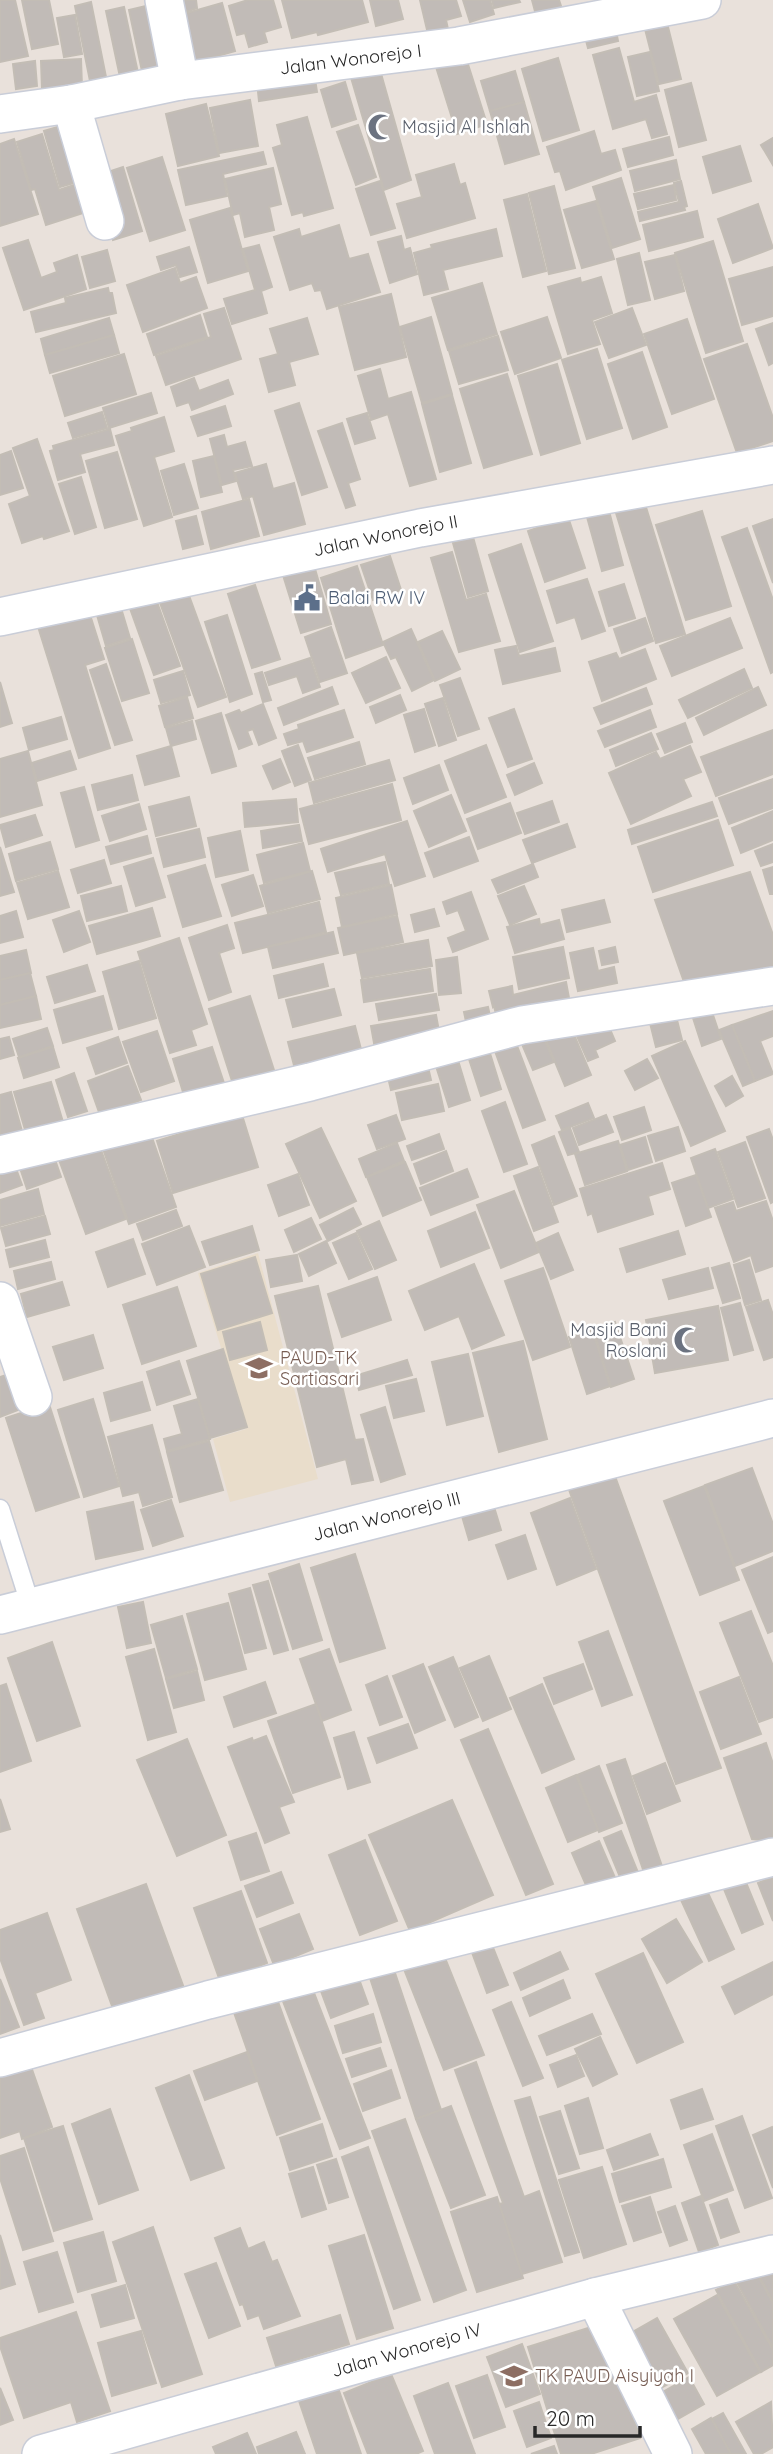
<svg xmlns="http://www.w3.org/2000/svg" width="773" height="2454" font-family="Quicksand,sans-serif">
  <style>
    .education { fill: #e9ddcb }
    .building { fill: #c1bbb7; stroke: #c3bdb5; stroke-width: 2 }
    .lines { fill: none; stroke-linecap: round; stroke-linejoin: round }
    .lane-casing { stroke: #c9cdd8; stroke-width: 21 }
    .street-casing { stroke: #c9cdd8; stroke-width: 40 }
    .lane { stroke: #fff; stroke-width: 18 }
    .street { stroke: #fff; stroke-width: 37 }
    .labels { text-anchor: middle; stroke-width: 5; stroke-linejoin: round; paint-order: stroke }
    .street-label { font-size: 18px; fill: #282828; stroke: #fff }
    .worship-label { font-size: 18px; fill: #5b616d; stroke: #fff; text-anchor: start }
    .service-label { font-size: 18px; fill: #4e5e75; stroke: #fff; text-anchor: start }
    .education-label { font-size: 18px; fill: #785e54; stroke: #fff; text-anchor: start }
  </style>
  <rect width="100%" height="100%" fill="#e9e1db"/>
  <!-- education -->
  <path class="education" d="M258 1253 318 1479 230 1502 213 1439 246 1429 198 1273Z"/>
  <!-- building -->
  <g class="building">
    <path d="M0 0H15L28 56 0 62Z"/>
    <path d="M22 0H49L58 44 32 49Z"/>
    <path d="M181 0H196L197 8 169 18Z"/>
    <path d="M273 0 281 27 264 32 267 42 249 47 245 33 237 35 229 6 248 0Z"/>
    <path d="M282 0H362L368 22 318 35 317 32 292 38Z"/>
    <path d="M370 0H398L403 19 376 26Z"/>
    <path d="M420 0H456L461 16 446 20 449 34 429 38Z"/>
    <path d="M463 0H490L494 14 470 22Z"/>
    <path d="M492 0H519L520 2 494 8Z"/>
    <path d="M532 0H559L562 9 536 15Z"/>
    <path d="M91 2 107 82 91 86 75 6Z"/>
    <path d="M222 3 235 51 192 63 180 15Z"/>
    <path d="M146 6 158 68 142 71 129 10Z"/>
    <path d="M124 7 138 73 120 77 106 11Z"/>
    <path d="M75 15 82 54 64 57 57 18Z"/>
    <path d="M667 23 681 79 659 84 645 29Z"/>
    <path d="M615 26 618 41 588 48 584 33Z"/>
    <path d="M619 48 634 102 656 95 667 134 652 138 646 119 613 129 593 55Z"/>
    <path d="M650 52 659 91 637 96 628 57Z"/>
    <path d="M466 58 487 124 457 134 436 67Z"/>
    <path d="M558 58 579 130 543 141 522 69Z"/>
    <path d="M81 59 82 87 42 89 41 61Z"/>
    <path d="M35 61 37 86 16 89 13 64Z"/>
    <path d="M380 70 411 180 384 190 350 74Z"/>
    <path d="M515 71 524 102 490 111 481 81Z"/>
    <path d="M314 73 317 92 259 101 257 82Z"/>
    <path d="M345 82 356 119 332 127 321 90Z"/>
    <path d="M691 83 706 140 679 147 665 90Z"/>
    <path d="M250 100 258 146 219 153 210 108Z"/>
    <path d="M524 102 539 154 505 164 490 111Z"/>
    <path d="M206 104 219 156 178 166 166 114Z"/>
    <path d="M307 117 333 208 304 216 303 212 292 215 273 148 282 145 277 125Z"/>
    <path d="M68 124 84 180 60 187 44 131Z"/>
    <path d="M358 125 376 177 356 185 337 132Z"/>
    <path d="M594 131 601 154 615 150 621 170 566 190 560 171 555 172 547 147Z"/>
    <path d="M42 134 59 190 83 182 92 210 46 225 35 189 31 190 17 142Z"/>
    <path d="M669 137 673 155 628 167 623 149Z"/>
    <path d="M773 138V165L761 145Z"/>
    <path d="M14 139 38 214 0 226V144Z"/>
    <path d="M740 146 751 181 713 193 703 157Z"/>
    <path d="M263 152 266 164 223 174 227 196 186 205 178 170Z"/>
    <path d="M162 157 185 230 150 241 127 168Z"/>
    <path d="M676 160 680 179 635 191 630 171Z"/>
    <path d="M454 164 460 185 465 183 475 218 407 238 397 204 422 197 416 175Z"/>
    <path d="M123 167 142 231 113 240 93 177Z"/>
    <path d="M273 168 281 204 269 207 274 230 245 237 240 213 233 215 225 179Z"/>
    <path d="M621 178 640 239 612 248 593 187Z"/>
    <path d="M380 181 395 228 371 235 356 189Z"/>
    <path d="M681 181 687 206 684 207 685 210 640 221 638 212 679 202 674 183Z"/>
    <path d="M674 185 676 200 638 209 634 194Z"/>
    <path d="M554 186 575 268 549 274 529 193Z"/>
    <path d="M527 194 546 271 523 277 504 200Z"/>
    <path d="M596 201 614 259 582 268 564 210Z"/>
    <path d="M758 204 773 248 733 263 718 219Z"/>
    <path d="M230 208 248 271 208 283 190 220Z"/>
    <path d="M697 211 703 237 649 251 643 225Z"/>
    <path d="M339 225 349 259 368 254 380 292 327 309 321 290 315 291 312 283 290 290 274 237 299 229 301 237Z"/>
    <path d="M496 229 502 256 443 270 448 289 424 295 414 253 432 248 431 245Z"/>
    <path d="M401 236 404 250 410 248 417 274 390 283 378 242Z"/>
    <path d="M28 240 41 278 57 272 54 263 77 255 86 289 24 310 3 248Z"/>
    <path d="M713 241 743 341 706 353 675 253Z"/>
    <path d="M259 245 272 287 261 291 267 313 232 324 224 299 255 290 243 249Z"/>
    <path d="M189 247 197 272 180 277 176 265 161 270 157 257Z"/>
    <path d="M107 250 115 281 90 288 82 257Z"/>
    <path d="M639 253 650 300 628 305 617 259Z"/>
    <path d="M675 255 684 291 655 299 645 262Z"/>
    <path d="M773 267V316L742 325 729 279Z"/>
    <path d="M175 268 180 283 196 277 207 308 143 332 127 285Z"/>
    <path d="M601 277 612 313 592 320 600 344 568 354 548 287 580 278 581 283Z"/>
    <path d="M482 283 497 334 448 350 432 298Z"/>
    <path d="M108 288 109 293H112L116 313 36 332 31 312 66 303 65 298Z"/>
    <path d="M391 294 406 357 355 370 339 307Z"/>
    <path d="M224 308 241 359 166 385 156 356 211 337 204 314Z"/>
    <path d="M632 308 646 345 609 358 595 322Z"/>
    <path d="M200 315 207 337 154 355 147 334Z"/>
    <path d="M431 317 452 394 422 403 400 327Z"/>
    <path d="M547 317 561 358 515 374 501 332Z"/>
    <path d="M109 318 114 335 45 355 41 339Z"/>
    <path d="M307 318 318 354 289 362 295 385 269 392 260 359 278 354 270 329Z"/>
    <path d="M687 319 714 399 672 414 644 334Z"/>
    <path d="M773 323V363L769 365 756 329Z"/>
    <path d="M114 335 119 353 50 373 45 355Z"/>
    <path d="M498 336 508 370 459 384 449 351Z"/>
    <path d="M747 344 773 418V441L737 453 704 359Z"/>
    <path d="M597 349 622 428 587 439 562 360Z"/>
    <path d="M642 352 667 427 633 439 608 364Z"/>
    <path d="M124 354 136 394 65 416 53 376Z"/>
    <path d="M557 364 580 443 541 455 518 376Z"/>
    <path d="M380 369 388 399 411 392 436 479 410 486 388 414 371 420 358 376Z"/>
    <path d="M507 374 532 454 484 468 460 389Z"/>
    <path d="M194 378 199 391 228 380 233 394 192 410 189 402 177 406 171 387Z"/>
    <path d="M151 393 157 413 109 428 103 408Z"/>
    <path d="M452 395 471 463 440 472 422 404Z"/>
    <path d="M299 403 327 487 302 495 275 411Z"/>
    <path d="M225 406 231 426 198 436 191 417Z"/>
    <path d="M102 412 107 428 73 438 68 423Z"/>
    <path d="M367 413 375 438 355 444 347 419Z"/>
    <path d="M164 417 174 451 154 457 172 517 144 526 116 436 132 431 131 428Z"/>
    <path d="M342 423 360 479 348 483 355 505 346 508 318 431Z"/>
    <path d="M110 429 114 445 80 454 85 472 58 480 50 451 54 450 53 446Z"/>
    <path d="M224 435 227 447 245 442 252 466 233 470 236 481 222 485 210 439Z"/>
    <path d="M37 439 69 531 44 539 43 536 22 543 9 504 30 496 13 448Z"/>
    <path d="M11 451 23 488 0 495V455Z"/>
    <path d="M117 452 137 519 105 528 86 461Z"/>
    <path d="M214 456 222 492 201 497 193 461Z"/>
    <path d="M184 464 198 508 174 515 161 471Z"/>
    <path d="M266 464 273 489 294 483 305 524 264 535 253 496 243 499 235 473Z"/>
    <path d="M81 477 96 527 75 534 59 484Z"/>
    <path d="M249 499 259 536 211 549 202 512Z"/>
    <path d="M645 504 685 634 656 643 616 513Z"/>
    <path d="M609 511 623 565 602 571 587 517Z"/>
    <path d="M702 511 731 606 686 620 656 525Z"/>
    <path d="M196 516 203 544 183 549 176 521Z"/>
    <path d="M568 517 585 568 545 582 528 531Z"/>
    <path d="M773 519V583L753 526Z"/>
    <path d="M747 528 773 600V672L771 673 722 537Z"/>
    <path d="M473 537 488 591 468 597 453 543Z"/>
    <path d="M521 544 553 641 520 652 489 555Z"/>
    <path d="M452 552 466 600 486 594 500 641 459 652 431 558Z"/>
    <path d="M390 556 401 590 373 600 361 565Z"/>
    <path d="M313 562 331 624 301 633 282 572Z"/>
    <path d="M357 566 383 645 346 658 321 578Z"/>
    <path d="M587 579 605 631 582 639 575 617 557 623 547 591Z"/>
    <path d="M624 584 635 618 609 626 599 592Z"/>
    <path d="M255 585 280 659 252 668 228 594Z"/>
    <path d="M187 590 226 697 198 707 159 600Z"/>
    <path d="M153 591 180 666 154 675 127 600Z"/>
    <path d="M118 598 130 638 106 646 94 605Z"/>
    <path d="M86 602 104 659 85 665 110 748 79 758 35 617Z"/>
    <path d="M227 615 252 694 230 702 205 622Z"/>
    <path d="M645 618 653 641 622 653 614 629Z"/>
    <path d="M730 618 742 648 672 676 660 646Z"/>
    <path d="M331 627 347 673 320 682 305 637Z"/>
    <path d="M411 629 434 680 412 691 396 657 391 659 383 642Z"/>
    <path d="M442 631 460 669 435 681 418 642Z"/>
    <path d="M132 639 149 693 122 701 105 648Z"/>
    <path d="M516 646 519 656 555 648 560 671 503 684 495 650Z"/>
    <path d="M645 649 656 679 602 701 589 662 616 653 619 659Z"/>
    <path d="M386 657 400 688 366 703 352 673Z"/>
    <path d="M310 658 320 687 303 693 297 676 269 685 265 673Z"/>
    <path d="M106 664 132 740 115 745 90 670Z"/>
    <path d="M744 669 752 688 688 718 679 700Z"/>
    <path d="M183 671 190 695 161 703 154 680Z"/>
    <path d="M262 672 271 700 263 702 255 674Z"/>
    <path d="M460 678 479 729 458 736 440 685Z"/>
    <path d="M0 682 12 723 0 727Z"/>
    <path d="M332 687 338 704 284 725 278 708Z"/>
    <path d="M758 687 766 705 704 735 696 718Z"/>
    <path d="M646 688 652 704 601 724 594 708Z"/>
    <path d="M400 695 406 710 376 723 370 707Z"/>
    <path d="M187 697 193 718 165 727 159 706Z"/>
    <path d="M443 698 456 740 439 746 425 704Z"/>
    <path d="M263 704 276 738 259 745 253 729 247 731 252 744 239 749 226 715 239 710 241 713Z"/>
    <path d="M424 709 435 745 415 752 404 715Z"/>
    <path d="M514 709 532 759 508 767 489 718Z"/>
    <path d="M344 710 353 737 307 752 303 741 288 745 284 734 299 729 298 725Z"/>
    <path d="M650 710 656 727 605 747 598 731Z"/>
    <path d="M221 713 236 766 212 773 196 721Z"/>
    <path d="M61 717 67 739 29 750 23 728Z"/>
    <path d="M192 721 196 739 171 746 166 728Z"/>
    <path d="M685 723 692 742 665 753 657 734Z"/>
    <path d="M773 730V774L716 796 701 757Z"/>
    <path d="M651 733 658 749 616 766 610 750Z"/>
    <path d="M359 742 365 764 315 779 308 758Z"/>
    <path d="M298 745 311 780 295 786 282 751Z"/>
    <path d="M486 745 506 797 465 813 445 761Z"/>
    <path d="M171 746 179 776 145 785 137 756Z"/>
    <path d="M690 746 701 772 683 779 691 796 631 824 609 773 656 752 660 759Z"/>
    <path d="M28 751 42 805 0 817V759Z"/>
    <path d="M70 751 76 769 37 781 32 763Z"/>
    <path d="M280 759 290 782 273 789 263 766Z"/>
    <path d="M389 760 395 780 314 803 309 783Z"/>
    <path d="M534 763 542 783 515 795 507 775Z"/>
    <path d="M439 765 448 790 413 804 404 778Z"/>
    <path d="M132 775 138 800 98 810 92 785Z"/>
    <path d="M773 779V808L729 824 719 798Z"/>
    <path d="M392 784 401 820 309 844 300 809Z"/>
    <path d="M84 787 99 840 76 847 61 793Z"/>
    <path d="M451 795 466 831 429 847 414 811Z"/>
    <path d="M189 797 196 826 156 836 149 807Z"/>
    <path d="M296 799 298 822 245 827 243 803Z"/>
    <path d="M552 801 559 822 525 834 517 813Z"/>
    <path d="M712 802 717 816 632 844 628 830Z"/>
    <path d="M510 803 521 833 478 849 467 819Z"/>
    <path d="M139 804 146 829 110 841 102 816Z"/>
    <path d="M773 811V840L741 853 732 828Z"/>
    <path d="M35 815 42 835 6 847 0 825Z"/>
    <path d="M718 820 733 865 653 892 638 847Z"/>
    <path d="M407 821 425 876 395 886 385 854 328 872 321 849Z"/>
    <path d="M567 824 575 847 532 863 523 840Z"/>
    <path d="M299 825 302 841 263 848 261 831Z"/>
    <path d="M199 829 205 857 164 867 157 839Z"/>
    <path d="M240 831 248 870 216 877 208 838Z"/>
    <path d="M147 836 151 853 111 864 106 847Z"/>
    <path d="M469 837 478 861 434 877 425 853Z"/>
    <path d="M50 842 58 869 16 881 9 854Z"/>
    <path d="M303 843 310 871 264 883 257 855Z"/>
    <path d="M773 844V862L761 866 755 851Z"/>
    <path d="M0 847 14 892 0 896Z"/>
    <path d="M153 858 165 897 136 906 124 867Z"/>
    <path d="M104 860 111 883 78 893 71 870Z"/>
    <path d="M385 862 389 884 341 895 335 873Z"/>
    <path d="M533 864 538 877 498 893 492 880Z"/>
    <path d="M205 865 221 916 183 927 168 876Z"/>
    <path d="M773 867V894H770L763 870Z"/>
    <path d="M58 871 69 907 28 919 17 883Z"/>
    <path d="M312 871 320 899 268 913 260 886Z"/>
    <path d="M750 872 773 935V969L688 993 655 900Z"/>
    <path d="M253 875 263 906 232 916 222 885Z"/>
    <path d="M391 885 397 914 342 927 336 898Z"/>
    <path d="M121 886 127 911 87 921 81 896Z"/>
    <path d="M524 886 536 914 510 925 498 896Z"/>
    <path d="M471 892 488 939 453 952 448 938 466 931 458 910 447 914 443 902Z"/>
    <path d="M604 900 610 922 567 932 562 910Z"/>
    <path d="M319 902 326 932 243 953 235 923Z"/>
    <path d="M152 908 160 936 97 954 89 926Z"/>
    <path d="M434 909 439 926 415 932 411 915Z"/>
    <path d="M16 911 23 937 0 943V916Z"/>
    <path d="M79 911 90 942 64 952 53 920Z"/>
    <path d="M397 916 403 942 344 955 338 928Z"/>
    <path d="M539 919 540 925 559 920 564 939 515 953 507 927Z"/>
    <path d="M227 925 234 948 219 953 231 992 209 1000 189 938Z"/>
    <path d="M333 932 338 953 273 968 268 947Z"/>
    <path d="M179 938 207 1024 191 1030 196 1045 170 1053 138 952Z"/>
    <path d="M428 940 432 966 362 978 357 953Z"/>
    <path d="M563 947 569 978 519 989 513 957Z"/>
    <path d="M615 947 618 962 602 965 599 951Z"/>
    <path d="M593 948 598 971 614 967 617 983 578 991 570 953Z"/>
    <path d="M26 950 31 973 0 980V956Z"/>
    <path d="M457 957 461 993 439 995 436 960Z"/>
    <path d="M139 961 156 1018 119 1029 103 972Z"/>
    <path d="M323 964 328 986 279 998 274 976Z"/>
    <path d="M87 965 95 991 55 1003 47 977Z"/>
    <path d="M430 969 433 991 364 1002 361 980Z"/>
    <path d="M30 973 36 996 0 1005V980Z"/>
    <path d="M566 982 569 998 496 1014 494 1006 493 1007 489 991 512 986 513 995Z"/>
    <path d="M334 989 341 1015 293 1027 286 1000Z"/>
    <path d="M436 994 439 1010 379 1020 376 1004Z"/>
    <path d="M36 996 41 1019 0 1028V1005Z"/>
    <path d="M103 996 112 1029 63 1043 54 1010Z"/>
    <path d="M250 996 274 1070 233 1084 209 1009Z"/>
    <path d="M488 1007 492 1025 468 1031 464 1012Z"/>
    <path d="M773 1011V1036L760 1041 773 1074 755 1081 732 1025Z"/>
    <path d="M675 1012 682 1040 656 1047 649 1019Z"/>
    <path d="M712 1012 721 1039 702 1046 693 1018Z"/>
    <path d="M436 1015 441 1042 376 1054 371 1026Z"/>
    <path d="M606 1020 615 1041 595 1050 598 1057 588 1061 572 1025Z"/>
    <path d="M732 1025 755 1081 743 1086 719 1030Z"/>
    <path d="M355 1026 363 1057 296 1073 288 1042Z"/>
    <path d="M47 1028 53 1046 19 1057 13 1039Z"/>
    <path d="M540 1028 554 1062 533 1070 519 1037Z"/>
    <path d="M572 1030 591 1075 565 1086 546 1040Z"/>
    <path d="M157 1031 174 1081 141 1092 123 1042Z"/>
    <path d="M9 1037 14 1055 0 1059V1039Z"/>
    <path d="M118 1037 127 1063 96 1074 87 1048Z"/>
    <path d="M685 1041 725 1131 691 1146 652 1056Z"/>
    <path d="M516 1043 545 1120 523 1128 495 1051Z"/>
    <path d="M53 1047 59 1067 24 1078 18 1058Z"/>
    <path d="M212 1047 226 1089 186 1102 173 1059Z"/>
    <path d="M489 1050 501 1089 481 1096 468 1056Z"/>
    <path d="M425 1054 431 1080 391 1090 385 1064Z"/>
    <path d="M457 1057 470 1100 449 1107 435 1063Z"/>
    <path d="M647 1059 658 1078 635 1090 625 1071Z"/>
    <path d="M128 1066 141 1100 100 1115 88 1081Z"/>
    <path d="M74 1073 87 1111 68 1117 56 1080Z"/>
    <path d="M732 1076 743 1096 726 1106 715 1086Z"/>
    <path d="M51 1082 63 1122 26 1133 14 1092Z"/>
    <path d="M438 1084 444 1111 402 1120 396 1093Z"/>
    <path d="M11 1092 22 1131 0 1138V1095Z"/>
    <path d="M505 1102 527 1164 504 1172 482 1111Z"/>
    <path d="M588 1103 594 1118 562 1130 556 1116Z"/>
    <path d="M644 1107 651 1130 622 1140 614 1117Z"/>
    <path d="M242 1115 258 1167 173 1193 157 1141Z"/>
    <path d="M396 1115 405 1139 377 1149 368 1125Z"/>
    <path d="M606 1115 613 1132 579 1145 573 1128Z"/>
    <path d="M147 1123 176 1207 129 1224 100 1140Z"/>
    <path d="M678 1127 685 1151 656 1161 648 1136Z"/>
    <path d="M321 1128 356 1201 320 1218 286 1144Z"/>
    <path d="M570 1128 579 1152 568 1155 559 1132Z"/>
    <path d="M769 1129 773 1140V1202L771 1203 747 1137Z"/>
    <path d="M439 1134 444 1149 412 1160 407 1146Z"/>
    <path d="M554 1136 577 1196 554 1205 532 1145Z"/>
    <path d="M645 1137 652 1162 628 1170 620 1145Z"/>
    <path d="M97 1139 126 1219 86 1234 57 1154Z"/>
    <path d="M618 1141 627 1171 585 1185 575 1154Z"/>
    <path d="M745 1142 765 1198 738 1207 718 1152Z"/>
    <path d="M397 1143 404 1161 366 1177 359 1159Z"/>
    <path d="M715 1149 733 1199 708 1208 691 1158Z"/>
    <path d="M52 1151 61 1177 27 1189 18 1162Z"/>
    <path d="M446 1151 453 1171 421 1184 414 1164Z"/>
    <path d="M405 1162 421 1200 383 1216 367 1177Z"/>
    <path d="M662 1163 670 1189 648 1196 653 1214 598 1232 592 1213 588 1215 580 1189Z"/>
    <path d="M15 1166 22 1185 0 1193V1172Z"/>
    <path d="M538 1167 558 1222 534 1231 514 1176Z"/>
    <path d="M467 1169 478 1197 431 1215 420 1188Z"/>
    <path d="M298 1174 309 1205 279 1216 268 1185Z"/>
    <path d="M696 1175 711 1217 686 1226 672 1183Z"/>
    <path d="M38 1189 44 1214 0 1226V1200Z"/>
    <path d="M514 1191 539 1252 501 1268 477 1205Z"/>
    <path d="M766 1201 773 1221V1266L756 1272 751 1255 734 1262 715 1208 733 1202 736 1211Z"/>
    <path d="M353 1208 361 1224 328 1241 320 1225Z"/>
    <path d="M176 1210 182 1226 143 1240 137 1224Z"/>
    <path d="M475 1212 489 1248 441 1267 428 1231Z"/>
    <path d="M45 1216 50 1234 6 1246 1 1228Z"/>
    <path d="M311 1218 321 1239 294 1252 285 1230Z"/>
    <path d="M379 1221 396 1260 375 1269 357 1231Z"/>
    <path d="M189 1226 205 1267 157 1285 142 1244Z"/>
    <path d="M252 1226 259 1250 210 1265 202 1242Z"/>
    <path d="M678 1231 685 1254 627 1272 620 1249Z"/>
    <path d="M356 1233 372 1269 349 1279 333 1243Z"/>
    <path d="M558 1233 573 1270 551 1279 536 1243Z"/>
    <path d="M133 1239 145 1274 108 1287 96 1252Z"/>
    <path d="M45 1240 49 1257 10 1267 6 1250Z"/>
    <path d="M326 1241 336 1263 309 1276 299 1254Z"/>
    <path d="M297 1255 302 1281 271 1287 266 1260Z"/>
    <path d="M255 1257 272 1313 218 1330 201 1274Z"/>
    <path d="M749 1260 761 1300 745 1305 734 1265Z"/>
    <path d="M51 1262 55 1279 18 1289 14 1271Z"/>
    <path d="M729 1263 740 1298 723 1303 712 1268Z"/>
    <path d="M474 1264 504 1335 472 1349 459 1316 425 1330 409 1291Z"/>
    <path d="M543 1268 570 1347 533 1360 505 1281Z"/>
    <path d="M708 1268 713 1288 669 1299 663 1280Z"/>
    <path d="M377 1277 391 1320 342 1337 328 1294Z"/>
    <path d="M62 1282 69 1305 27 1317 21 1294Z"/>
    <path d="M318 1286 355 1440 363 1439 373 1480 352 1484 346 1459 317 1467 275 1296Z"/>
    <path d="M177 1287 196 1346 142 1364 123 1305Z"/>
    <path d="M768 1300 773 1315V1357L764 1360 746 1307Z"/>
    <path d="M740 1303 753 1350 734 1355 721 1308Z"/>
    <path d="M718 1306 728 1360 655 1373 646 1320Z"/>
    <path d="M260 1322 267 1350 230 1360 223 1332Z"/>
    <path d="M615 1322 634 1379 611 1387 593 1329Z"/>
    <path d="M592 1329 610 1386 587 1394 569 1337Z"/>
    <path d="M93 1335 103 1368 64 1380 53 1347Z"/>
    <path d="M523 1341 547 1439 499 1452 473 1353Z"/>
    <path d="M223 1349 247 1427 210 1438 187 1361Z"/>
    <path d="M468 1354 483 1416 447 1425 432 1362Z"/>
    <path d="M407 1360 412 1375 359 1390 355 1376Z"/>
    <path d="M179 1361 190 1394 157 1405 147 1372Z"/>
    <path d="M18 1371 31 1405 0 1417V1377Z"/>
    <path d="M416 1379 424 1411 394 1418 386 1386Z"/>
    <path d="M142 1382 150 1410 111 1421 104 1393Z"/>
    <path d="M93 1399 119 1486 84 1497 58 1410Z"/>
    <path d="M198 1399 210 1439 167 1451 164 1439 182 1434 174 1406Z"/>
    <path d="M49 1404 79 1497 36 1511 6 1418Z"/>
    <path d="M385 1407 405 1474 381 1482 361 1415Z"/>
    <path d="M152 1425 172 1497 143 1506 139 1492 123 1496 108 1437Z"/>
    <path d="M209 1441 223 1490 180 1502 167 1452Z"/>
    <path d="M612 1468 721 1768 676 1784 567 1484Z"/>
    <path d="M752 1468 773 1524V1551L735 1566 705 1485Z"/>
    <path d="M704 1486 739 1580 700 1595 664 1501Z"/>
    <path d="M491 1497 501 1530 469 1540 459 1506Z"/>
    <path d="M570 1498 596 1569 557 1585 531 1513Z"/>
    <path d="M171 1500 183 1536 153 1546 141 1510Z"/>
    <path d="M133 1502 143 1549 96 1559 87 1512Z"/>
    <path d="M525 1535 536 1569 508 1579 496 1545Z"/>
    <path d="M355 1554 385 1648 340 1662 311 1568Z"/>
    <path d="M773 1557V1631L768 1633 742 1570Z"/>
    <path d="M299 1564 322 1640 293 1649 269 1574Z"/>
    <path d="M268 1581 288 1650 274 1654 253 1585Z"/>
    <path d="M250 1588 266 1648 245 1653 229 1594Z"/>
    <path d="M143 1602 151 1643 127 1648 118 1607Z"/>
    <path d="M228 1603 246 1669 205 1680 187 1614Z"/>
    <path d="M751 1611 773 1666V1717L759 1722 720 1623Z"/>
    <path d="M182 1616 197 1669 166 1678 151 1625Z"/>
    <path d="M608 1631 632 1695 602 1706 579 1642Z"/>
    <path d="M52 1642 80 1726 37 1741 8 1658Z"/>
    <path d="M154 1649 176 1732 148 1740 126 1657Z"/>
    <path d="M329 1649 351 1710 322 1721 300 1659Z"/>
    <path d="M489 1656 511 1709 483 1721 460 1668Z"/>
    <path d="M453 1657 478 1717 455 1727 429 1667Z"/>
    <path d="M423 1664 445 1720 415 1733 393 1676Z"/>
    <path d="M583 1664 592 1689 554 1704 544 1678Z"/>
    <path d="M197 1671 204 1700 174 1708 166 1679Z"/>
    <path d="M387 1676 402 1717 380 1725 366 1685Z"/>
    <path d="M739 1677 761 1734 721 1749 700 1692Z"/>
    <path d="M265 1682 276 1713 234 1727 224 1697Z"/>
    <path d="M6 1684 31 1761 0 1772V1686Z"/>
    <path d="M542 1684 574 1759 542 1773 510 1698Z"/>
    <path d="M316 1704 340 1777 293 1793 268 1721Z"/>
    <path d="M408 1724 417 1748 377 1763 368 1738Z"/>
    <path d="M488 1729 553 1884 526 1895 461 1740Z"/>
    <path d="M354 1732 370 1782 348 1789 334 1738Z"/>
    <path d="M266 1736 294 1802 279 1807 289 1833 265 1843 228 1747 252 1738 253 1741Z"/>
    <path d="M187 1739 226 1835 177 1856 137 1760Z"/>
    <path d="M766 1743 773 1764V1841L752 1839 724 1758Z"/>
    <path d="M625 1759 664 1872 646 1878 607 1765Z"/>
    <path d="M665 1763 680 1801 647 1814 633 1776Z"/>
    <path d="M599 1766 622 1823 599 1832 577 1775Z"/>
    <path d="M576 1775 598 1830 568 1842 546 1788Z"/>
    <path d="M0 1799 10 1829 0 1832Z"/>
    <path d="M452 1800 493 1895 410 1931 369 1835Z"/>
    <path d="M621 1831 639 1875 622 1882 604 1838Z"/>
    <path d="M256 1833 269 1871 241 1880 229 1842Z"/>
    <path d="M365 1840 397 1921 360 1935 329 1855Z"/>
    <path d="M599 1841 616 1880 589 1892 572 1853Z"/>
    <path d="M740 1868 763 1924 742 1933 719 1877Z"/>
    <path d="M281 1872 293 1903 257 1917 245 1886Z"/>
    <path d="M773 1877V1921L758 1883Z"/>
    <path d="M701 1878 734 1949 709 1961 676 1889Z"/>
    <path d="M146 1884 185 1991 116 2017 77 1909Z"/>
    <path d="M241 1891 267 1963 220 1981 194 1908Z"/>
    <path d="M47 1913 71 1980 35 1993 44 2018 24 2025 0 1958V1930Z"/>
    <path d="M299 1914 313 1949 274 1965 260 1929Z"/>
    <path d="M676 1919 702 1962 667 1983 642 1939Z"/>
    <path d="M490 1940 508 1985 487 1993 470 1947Z"/>
    <path d="M439 1943 484 2055 444 2070 400 1959Z"/>
    <path d="M560 1952 568 1969 521 1990 514 1973Z"/>
    <path d="M643 1953 683 2042 637 2063 596 1974Z"/>
    <path d="M773 1962V1994L735 2014 722 1987Z"/>
    <path d="M393 1967 441 2110 416 2119 369 1975Z"/>
    <path d="M355 1968 368 2004 331 2018 318 1983Z"/>
    <path d="M0 1979 19 2027 0 2034Z"/>
    <path d="M563 1980 570 1998 530 2016 523 1998Z"/>
    <path d="M272 1985 320 2119 277 2135 230 2001Z"/>
    <path d="M311 1985 370 2138 340 2149 281 1996Z"/>
    <path d="M511 2002 543 2078 523 2086 493 2010Z"/>
    <path d="M373 2014 381 2042 343 2053 335 2026Z"/>
    <path d="M592 2014 601 2034 547 2055 539 2036Z"/>
    <path d="M600 2037 617 2074 593 2086 575 2049Z"/>
    <path d="M380 2048 386 2066 352 2077 346 2059Z"/>
    <path d="M247 2052 257 2081 205 2100 194 2071Z"/>
    <path d="M27 2055 52 2127 22 2139 20 2131 0 2138V2064Z"/>
    <path d="M576 2055 584 2076 558 2087 550 2065Z"/>
    <path d="M476 2062 524 2197 539 2191 562 2262 522 2274 499 2204 503 2203 455 2070Z"/>
    <path d="M391 2070 400 2098 363 2111 354 2084Z"/>
    <path d="M189 2075 224 2168 191 2180 156 2088Z"/>
    <path d="M702 2089 713 2119 681 2129 671 2100Z"/>
    <path d="M530 2097 579 2252 565 2256 515 2101Z"/>
    <path d="M588 2098 603 2148 580 2154 565 2106Z"/>
    <path d="M451 2106 485 2195 451 2208 416 2119Z"/>
    <path d="M110 2109 138 2190 99 2204 72 2124Z"/>
    <path d="M560 2111 579 2168 559 2174 540 2117Z"/>
    <path d="M742 2116 772 2198 745 2208 716 2126Z"/>
    <path d="M405 2119 466 2290 434 2302 372 2131Z"/>
    <path d="M322 2124 332 2156 290 2170 280 2138Z"/>
    <path d="M63 2126 92 2219 54 2231 24 2138Z"/>
    <path d="M772 2127 773 2130V2188L753 2135Z"/>
    <path d="M650 2134 658 2155 614 2170 607 2150Z"/>
    <path d="M712 2134 733 2190 704 2201 684 2145Z"/>
    <path d="M368 2147 420 2300 394 2309 342 2157Z"/>
    <path d="M24 2148 53 2241 23 2250 0 2178V2156Z"/>
    <path d="M336 2159 348 2197 329 2203 317 2165Z"/>
    <path d="M663 2159 671 2187 620 2202 612 2174Z"/>
    <path d="M313 2167 326 2209 302 2217 289 2174Z"/>
    <path d="M602 2167 626 2244 584 2258 559 2180Z"/>
    <path d="M701 2196 718 2245 699 2252 682 2203Z"/>
    <path d="M497 2197 523 2278 477 2292 451 2212Z"/>
    <path d="M650 2197 661 2232 634 2241 622 2206Z"/>
    <path d="M727 2199 739 2232 721 2238 710 2205Z"/>
    <path d="M675 2206 687 2240 670 2246 658 2212Z"/>
    <path d="M153 2227 202 2374 162 2387 113 2242Z"/>
    <path d="M240 2228 248 2249 264 2242 272 2262 277 2260 300 2316 264 2329 259 2315 248 2319 243 2304 240 2305 215 2238Z"/>
    <path d="M103 2232 116 2281 78 2292 64 2243Z"/>
    <path d="M0 2235 15 2284 0 2289Z"/>
    <path d="M364 2235 393 2328 357 2339 329 2246Z"/>
    <path d="M57 2252 73 2302 39 2312 24 2262Z"/>
    <path d="M773 2262V2302L757 2271Z"/>
    <path d="M216 2263 240 2326 209 2338 185 2274Z"/>
    <path d="M753 2267 773 2303V2348L734 2277Z"/>
    <path d="M734 2281 773 2350V2365L761 2372 716 2290Z"/>
    <path d="M125 2285 134 2318 101 2327 92 2295Z"/>
    <path d="M717 2295 760 2372 717 2396 674 2319Z"/>
    <path d="M76 2312 110 2411 77 2422 71 2402 24 2418 0 2346V2338Z"/>
    <path d="M340 2315 349 2344 276 2366 267 2338Z"/>
    <path d="M657 2318 688 2373 661 2388 631 2333Z"/>
    <path d="M604 2323 640 2438 591 2454H561L528 2347Z"/>
    <path d="M141 2331 156 2383 112 2396 98 2343Z"/>
    <path d="M522 2344 540 2394 506 2407 487 2357Z"/>
    <path d="M391 2374 423 2451 416 2454H368L344 2393Z"/>
    <path d="M487 2375 505 2427 474 2438 456 2386Z"/>
    <path d="M689 2377 704 2404 671 2423 656 2396Z"/>
    <path d="M336 2382 361 2454H317L297 2395Z"/>
    <path d="M448 2383 475 2454H435L414 2396Z"/>
    <path d="M0 2388 13 2420 0 2425Z"/>
    <path d="M539 2402 551 2438 527 2447 514 2411Z"/>
    <path d="M771 2402 773 2447 761 2454H754L736 2422Z"/>
    <path d="M723 2413 746 2454H731L712 2419Z"/>
    <path d="M711 2418 731 2454H706L692 2429Z"/>
    <path d="M296 2432 305 2454H259L257 2447Z"/>
    <path d="M247 2433 256 2454H216L213 2447Z"/>
    <path d="M554 2446 557 2454H531Z"/>
  </g>
  <g class="lines">
    <!-- lane casing -->
    <g class="lane-casing">
      <path id="lane" d="M0 1509 31 1607"/>
    </g>
    <!-- street casing -->
    <g class="street-casing">
      <g id="street">
        <path d="M164 0 180 81"/>
        <path d="M71 104 105 221"/>
        <path id="s1" d="M0 114 71 104 180 81 459 46 702 0"/>
        <path id="s2" d="M0 617 420 528 773 465"/>
        <path d="M0 1155 310 1082 522 1025 773 986"/>
        <path d="M0 1301 33 1397"/>
        <path id="s3" d="M0 1615 773 1418"/>
        <path d="M0 2058 208 2000 773 1857"/>
        <path d="M595 2297 673 2454"/>
        <path id="s4" d="M41 2454 595 2297 773 2254"/>
      </g>
    </g>
    <!-- lane -->
    <use href="#lane" class="lane"/>
    <!-- street -->
    <use href="#street" class="street"/>
  </g>
  <!-- icons -->
  <defs>
    <g id="mosque-bare" transform="scale(2.1)"><path d="M3.5-4.9A6 6 0 1 0 3.5 4.9A5 5 0 1 1 3.5-4.9Z" fill="#6b7280" stroke="#fff" stroke-width="2.5" paint-order="stroke"/></g>
    <g id="civic-bare" transform="scale(2.1)"><path d="M-.6-6.5H3V-4.5H.6V-3L4-1V1h2V6H-6V1h2V-1L-.6-3ZM-1.2 2.5V6h2.4V2.5Z" fill="#5c6f8a" stroke="#fff" stroke-width="2.5" paint-order="stroke"/></g>
    <g id="school-bare" transform="scale(2.1)"><path d="M0-5L7-2L0 1L-7-2ZM-4 1L0 2.5L4 1V4Q0 6-4 4Z" fill="#8d6e63" stroke="#fff" stroke-width="2.5" paint-order="stroke"/></g>
  </defs>
  <g fill-rule="evenodd">
    <use href="#mosque-bare" x="381" y="127"/>
    <use href="#civic-bare" x="307" y="598"/>
    <use href="#mosque-bare" x="687" y="1340"/>
    <use href="#school-bare" x="259" y="1368"/>
    <use href="#school-bare" x="514" y="2376"/>
  </g>
  <g class="labels">
    <!-- street labels -->
    <g class="street-label">
      <text dy="6" stroke="none"><textPath href="#s1" startOffset="355">Jalan Wonorejo I</textPath></text>
      <text dy="6" stroke="none"><textPath href="#s2" startOffset="394">Jalan Wonorejo II</textPath></text>
      <text dy="6" stroke="none"><textPath href="#s3" startOffset="399">Jalan Wonorejo III</textPath></text>
      <text dy="6" stroke="none"><textPath href="#s4" startOffset="380">Jalan Wonorejo IV</textPath></text>
    </g>
    <!-- worship labels -->
    <g class="worship-label">
      <text x="402" y="133">Masjid Al Ishlah</text>
      <text x="666" y="1336" text-anchor="end">Masjid Bani<tspan x="666" dy="21">Roslani</tspan></text>
    </g>
    <!-- service labels -->
    <g class="service-label">
      <text x="328" y="604">Balai RW IV</text>
    </g>
    <!-- education labels -->
    <g class="education-label">
      <text x="280" y="1364">PAUD-TK<tspan x="280" dy="21">Sartiasari</tspan></text>
      <text x="535" y="2382">TK PAUD Aisyiyah I</text>
    </g>
  </g>
  <!-- scale -->
  <path d="M535 2426v10h105v-10" fill="none" stroke="#282828" stroke-width="3.5"/>
  <text x="546" y="2426" font-size="21" fill="#282828" stroke="#ffffff" stroke-width="5" paint-order="stroke">20 m</text>
</svg>
